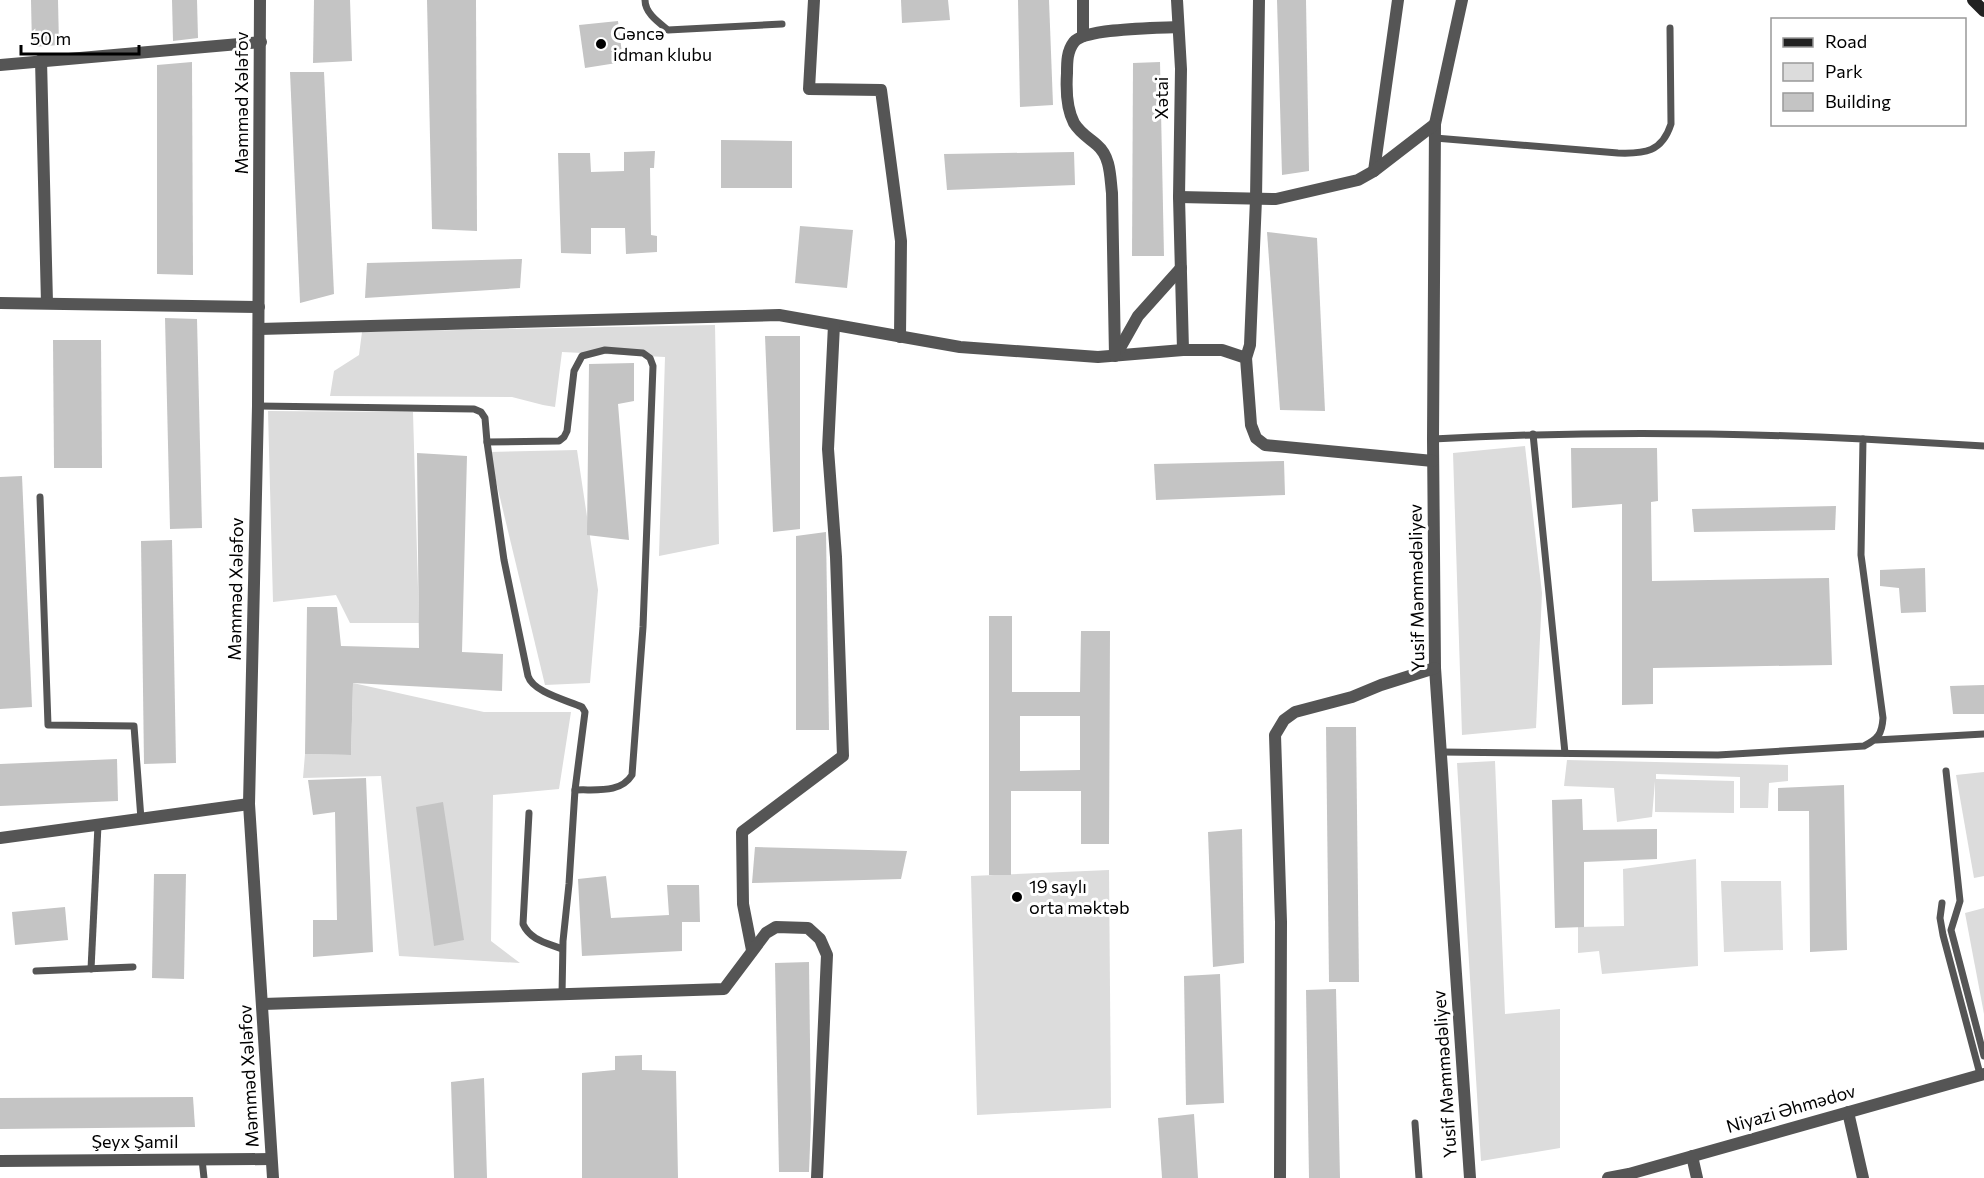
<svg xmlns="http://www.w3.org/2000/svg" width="1984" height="1178" font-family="Commissioner,sans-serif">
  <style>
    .green { fill: #dcdcdc }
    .building { fill: #c4c4c4; fill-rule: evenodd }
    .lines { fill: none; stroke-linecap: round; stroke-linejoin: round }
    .service { stroke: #555; stroke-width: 7 }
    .minor { stroke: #555; stroke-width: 12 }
    .secondary { stroke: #222; stroke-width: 12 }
    .poi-dot { fill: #000; stroke: #fff; stroke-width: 2 }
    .labels { text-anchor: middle; stroke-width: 6; stroke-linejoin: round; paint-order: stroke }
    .poi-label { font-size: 18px; fill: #000; stroke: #fff; text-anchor: start }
    .street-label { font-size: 18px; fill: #000; stroke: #fff }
  </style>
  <rect width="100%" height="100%" fill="#fff"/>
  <!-- green -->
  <g class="green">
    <path d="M715 325 719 544 659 556 665 357 562 352 555 407 543 405 512 397 330 396 334 371 359 355 362 332Z"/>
    <path d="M268 411 413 412 419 623H350L336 595 273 602Z"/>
    <path d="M1525 446 1542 593 1536 728 1462 735 1453 453Z"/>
    <path d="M577 450 598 590 590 683 545 685 489 452Z"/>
    <path d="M353 683 484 712H571L559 789 493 795 491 941 520 963 399 956 381 776 303 778 305 754 351 755Z"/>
    <path d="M1567 760 1788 765V781L1769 783 1768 808H1740V777L1656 774V779L1734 781V813L1655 812V781L1652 817 1617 822 1614 788 1564 786Z"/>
    <path d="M1495 761 1505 1014 1560 1009V1148L1481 1161 1457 763Z"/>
    <path d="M1984 772V876L1974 878 1956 775Z"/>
    <path d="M1696 859 1698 966 1602 974 1599 951 1578 953V927L1624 926 1623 869Z"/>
    <path d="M1109 870 1111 1108 977 1115 971 876Z"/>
    <path d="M1721 881H1781L1783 950 1724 952Z"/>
    <path d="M1984 908V1014L1965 913Z"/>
  </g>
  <!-- building -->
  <g class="building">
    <path d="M31 0H58L59 45 32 47Z"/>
    <path d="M172 0H197L198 38 173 41Z"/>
    <path d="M314 0H350L352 61 313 63Z"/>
    <path d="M427 0H476L477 231 432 229Z"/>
    <path d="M901 0H948L950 20 902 23Z"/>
    <path d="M1018 0H1049L1053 105 1020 107Z"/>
    <path d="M1277 0H1306L1309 171 1282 175Z"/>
    <path d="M618 21 623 62 585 68 579 25Z"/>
    <path d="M192 62 193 275 157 274V65Z"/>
    <path d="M1160 62 1164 256H1132L1133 63Z"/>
    <path d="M290 72H324L334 294 300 303Z"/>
    <path d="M721 140 792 141V188H721Z"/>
    <path d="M655 151 654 168H650L651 235 657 236V252L626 254 625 228H591V254L561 253 558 153H590L591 172 624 171V152Z"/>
    <path d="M1074 152 1075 185 947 190 944 154Z"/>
    <path d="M800 226 853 230 847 288 795 283Z"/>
    <path d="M1267 232 1317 238 1325 411 1280 410Z"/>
    <path d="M522 259 520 288 365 298 367 263Z"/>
    <path d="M165 318 197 319 202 528 170 529Z"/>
    <path d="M765 336H800V529L773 532Z"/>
    <path d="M53 340H101L102 468H54Z"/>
    <path d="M634 363V401L618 404 629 540 587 535 589 364Z"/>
    <path d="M1571 448H1657L1658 501 1651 502 1652 581 1829 578 1832 665 1653 668V704L1622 705V504L1572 508Z"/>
    <path d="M417 453 467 456 462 652 503 654 502 691 353 683 351 755 305 754 307 607H337L341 646 419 648Z"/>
    <path d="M1284 461 1285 495 1156 500 1154 464Z"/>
    <path d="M22 476 32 707 0 709V477Z"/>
    <path d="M1836 506 1835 530 1694 532 1692 509Z"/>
    <path d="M826 532 829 730H796V536Z"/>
    <path d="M172 540 176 763 144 764 141 541Z"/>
    <path d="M1925 568 1926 612 1901 613 1899 588 1880 586V570Z"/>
    <path d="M989 616H1012V692H1080L1081 631H1110L1109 844H1081V791H1011V875H989ZM1020 716H1080V770L1020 771Z"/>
    <path d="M1984 685V714H1953L1950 686Z"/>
    <path d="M1326 727H1356L1359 982H1329Z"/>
    <path d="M117 759 118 801 0 806V764Z"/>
    <path d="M366 778 373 952 313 957V920H337L335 812 313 815 308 780Z"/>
    <path d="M1844 785 1847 950 1810 952 1809 811H1778V788Z"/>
    <path d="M1582 799 1583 830 1657 829V859L1584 862V927L1555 928 1552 800Z"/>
    <path d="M443 802 464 940 434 946 416 807Z"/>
    <path d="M1242 829 1244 963 1213 967 1208 832Z"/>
    <path d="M755 847 907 851 901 879 752 883Z"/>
    <path d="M154 874H186L184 979 152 978Z"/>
    <path d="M606 876 611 918 669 915 667 885H699L700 922H682V951L582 956 578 879Z"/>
    <path d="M65 907 68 940 15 945 12 912Z"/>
    <path d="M809 962 811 1120 809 1172H779L775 963Z"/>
    <path d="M1220 974 1224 1103 1186 1105 1184 976Z"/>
    <path d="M1336 989 1340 1178H1309L1306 990Z"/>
    <path d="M642 1055V1070L676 1071 678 1178H582V1073L615 1070V1056Z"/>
    <path d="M484 1078 487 1178H454L451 1082Z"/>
    <path d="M193 1097 195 1127 0 1129V1098Z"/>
    <path d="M1194 1114 1198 1178H1162L1158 1118Z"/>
  </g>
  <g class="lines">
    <!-- service -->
    <g class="service">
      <path d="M645 0C645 13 658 22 668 30L782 24"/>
      <path d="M1435 138 1618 153C1645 154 1662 152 1671 124L1670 28"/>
      <path d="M258 406 474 409 481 412 485 418 487 442 504 560 528 676C533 692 566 700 582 707L585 712 575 790 569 884 563 941 562 995"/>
      <path d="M1533 434 1565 753"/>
      <path d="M1433 439C1577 431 1720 432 1863 439L1861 555 1883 718C1882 734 1878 739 1864 746L1718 755 1441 752"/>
      <path d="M1863 439 1984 446"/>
      <path d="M487 442 559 441 564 437 567 431 574 371 582 356 605 350 643 353 650 358 653 366 643 627 632 775C620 794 596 789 575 790"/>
      <path d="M40 497 48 725 134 726 141 819"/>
      <path d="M1876 740 1984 734"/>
      <path d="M1946 771 1960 901 1951 930 1984 1056"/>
      <path d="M529 813 523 924C530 940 547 943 562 949"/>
      <path d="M1942 903 1940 918 1943 935 1980 1074"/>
      <path d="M91 969 98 825"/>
      <path d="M36 971 133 967"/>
      <path d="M1415 1123 1419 1178"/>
      <path d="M202 1159 204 1178"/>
    </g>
    <!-- minor -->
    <g class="minor">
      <path d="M260 0 258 406 249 804 273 1178"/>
      <path d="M814 0 809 89 881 90 901 241 900 337"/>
      <path d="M1177 0 1181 69 1179 197 1183 350"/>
      <path d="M1462 0 1435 124 1433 439 1435 668 1470 1178"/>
      <path d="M1083 36V0"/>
      <path d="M41 60 47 303"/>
      <path d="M0 65 261 42"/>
      <path d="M1374 171 1398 0"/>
      <path d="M1179 197 1276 199 1358 180 1374 171 1435 124"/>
      <path d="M0 303 259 307"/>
      <path d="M259 329 779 315 960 347 1098 357 1183 350H1222L1246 358 1251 425 1256 438 1265 445 1433 461"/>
      <path d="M1116 355 1138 316 1181 268"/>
      <path d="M1115 356 1112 193C1110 177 1111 157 1097 145 1089 138 1080 133 1074 123 1066 108 1066 89 1067 73 1067 62 1067 51 1074 42 1085 28 1158 28 1178 27"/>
      <path d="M1246 358 1250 345 1256 199 1259 0"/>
      <path d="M0 838 249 804"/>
      <path d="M752 950 743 904 742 832 843 756 836 557 828 449 834 325"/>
      <path d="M263 1004 724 989 766 933 776 927 808 928 820 939 827 955 817 1178"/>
      <path d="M1848 1112 1863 1178"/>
      <path d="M1692 1156 1697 1178"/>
      <path d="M0 1161 271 1159"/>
      <path d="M1280 1178 1281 922 1275 735 1284 720 1295 712 1352 697 1381 685 1435 668"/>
      <path d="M1608 1178 1629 1174 1984 1074"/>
    </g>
    <!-- secondary -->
    <path class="secondary" d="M1973 0 1984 11"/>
  </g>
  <!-- markers -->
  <g class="poi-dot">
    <circle cx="601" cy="44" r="6"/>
    <circle cx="1017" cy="897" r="6"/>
  </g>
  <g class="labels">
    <!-- poi labels -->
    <g class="poi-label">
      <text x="613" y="40">Gəncə<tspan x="613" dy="21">idman klubu</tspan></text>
      <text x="1029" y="893">19 saylı<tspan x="1029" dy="21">orta məktəb</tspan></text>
    </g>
    <!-- street labels -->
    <g class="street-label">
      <text transform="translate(1162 98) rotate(-90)" y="6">Xətai</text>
      <text transform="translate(242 103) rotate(-90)" y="6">Məmməd Xələfov</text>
      <text transform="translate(1417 588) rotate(-91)" y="6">Yusif Məmmədəliyev</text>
      <text transform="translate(236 589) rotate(-89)" y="6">Məmməd Xələfov</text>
      <text transform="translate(1445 1074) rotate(-94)" y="6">Yusif Məmmədəliyev</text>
      <text transform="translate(249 1076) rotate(-93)" y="6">Məmməd Xələfov</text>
      <text transform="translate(1791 1109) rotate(-16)" y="6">Niyazi Əhmədov</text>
      <text x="135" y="1148">Şeyx Şamil</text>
    </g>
  </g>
  <!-- legend -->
  <rect x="1771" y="18" width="195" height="108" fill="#ffffff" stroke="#999999" stroke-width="1.5"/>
  <rect x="1783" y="38" width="30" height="9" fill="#222222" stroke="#999999" stroke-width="1.5"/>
  <text x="1825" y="48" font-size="18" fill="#000000">Road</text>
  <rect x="1783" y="63" width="30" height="18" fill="#dcdcdc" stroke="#999999" stroke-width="1.5"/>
  <text x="1825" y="78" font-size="18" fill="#000000">Park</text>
  <rect x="1783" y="93" width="30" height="18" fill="#c4c4c4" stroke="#999999" stroke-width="1.5"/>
  <text x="1825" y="108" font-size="18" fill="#000000">Building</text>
  <!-- scale -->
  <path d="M21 45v9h118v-9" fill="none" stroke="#000000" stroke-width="3"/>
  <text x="30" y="45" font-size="18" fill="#000000" stroke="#ffffff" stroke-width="4.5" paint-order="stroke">50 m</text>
</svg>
